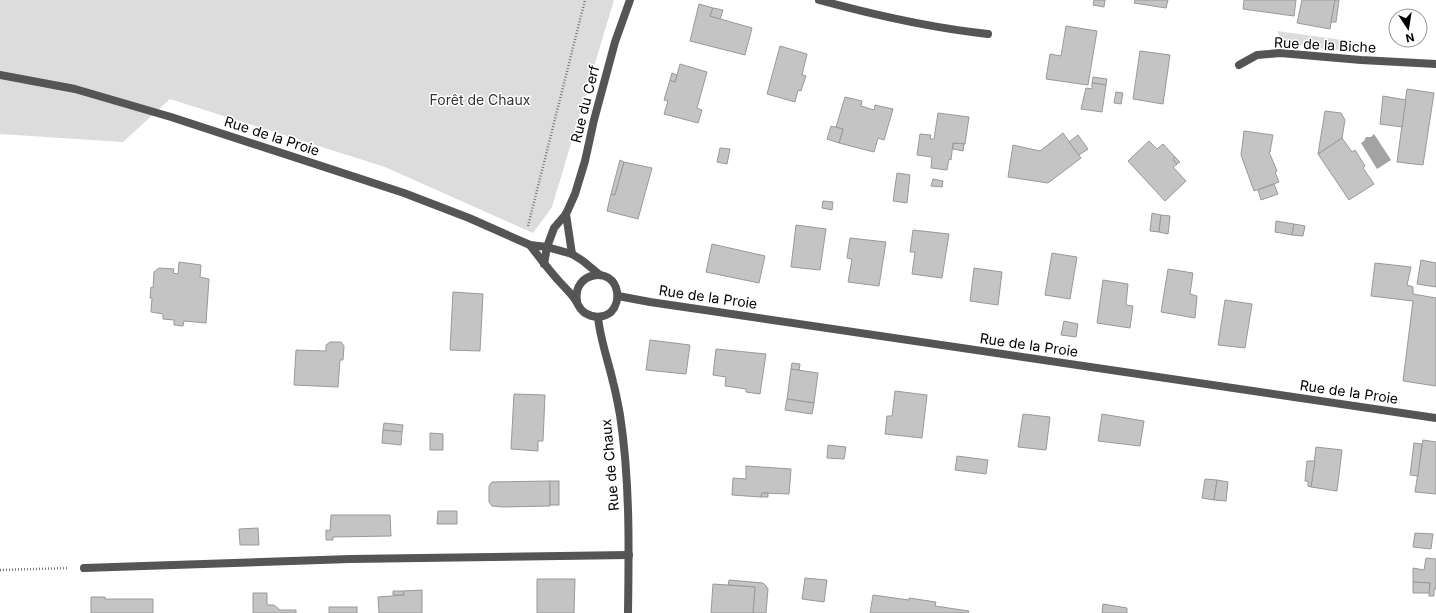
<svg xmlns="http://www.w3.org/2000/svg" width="1436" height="613" font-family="Inter,sans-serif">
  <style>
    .green { fill: #dcdcdc }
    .water { fill: #a3a3a3 }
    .building { fill: #c4c4c4; stroke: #999 }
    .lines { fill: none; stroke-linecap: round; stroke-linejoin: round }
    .path { stroke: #777; stroke-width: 2.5; stroke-dasharray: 1 2; stroke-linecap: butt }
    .service { stroke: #555; stroke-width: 8 }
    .minor { stroke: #555; stroke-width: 8 }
    .labels { text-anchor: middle; stroke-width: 3; stroke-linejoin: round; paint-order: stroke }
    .street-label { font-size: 14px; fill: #000; stroke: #fff }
    .park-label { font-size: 14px; fill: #333; stroke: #fff }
  </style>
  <rect width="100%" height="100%" fill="#fff"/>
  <!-- green -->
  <g class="green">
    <path d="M0 0H614L552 207 533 233 385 167 170 99 123 142 0 134Z"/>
    <path d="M1277 31 1364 43C1360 45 1355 49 1350 50 1337 51 1292 46 1282 39 1280 37 1278 33 1277 31Z"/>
  </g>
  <!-- water -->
  <path class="water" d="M1374 134 1391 160 1377 169 1361 143 1364 141 1366 137H1371Z"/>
  <!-- building -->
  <g class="building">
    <path d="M1094 0H1105L1104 7 1093 5Z"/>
    <path d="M1135 0H1168L1166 8 1134 3Z"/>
    <path d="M1244 0H1296L1294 16 1243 9Z"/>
    <path d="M1302 0H1335L1330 29 1297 23Z"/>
    <path d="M1335 0H1339L1336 22H1331Z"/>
    <path d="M699 4 713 8 710 16 752 28 745 55 690 41Z"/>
    <path d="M713 8 723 10 720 19 710 16Z"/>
    <path d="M1066 26 1097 31 1088 85 1046 79 1050 54 1061 56Z"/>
    <path d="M780 46 807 54 802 75 806 76 801 91 798 90 795 102 767 94Z"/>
    <path d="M1140 51 1170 55 1163 104 1133 99Z"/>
    <path d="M680 64 707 72 697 108 702 110 698 123 664 114 668 101 664 100 670 80 675 82Z"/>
    <path d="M672 73 677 75 675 82 670 80Z"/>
    <path d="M1093 77 1107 79 1106 85 1092 83Z"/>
    <path d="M1092 83 1106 85 1102 112 1081 109 1086 88 1092 89Z"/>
    <path d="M1407 89 1434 93 1423 165 1397 162Z"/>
    <path d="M1116 92 1123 93 1121 104 1114 103Z"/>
    <path d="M1383 96 1406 100 1402 127 1380 124Z"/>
    <path d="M845 97 862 101 861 106 874 110 875 105 893 109 884 140 878 138 874 152 839 143 843 129 836 127Z"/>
    <path d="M1325 111 1341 113 1345 120 1342 138 1318 154Z"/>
    <path d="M938 113 969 117 965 144 953 143 951 160 949 159 947 170 931 168 932 157 917 155 920 134 931 135 930 139H934Z"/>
    <path d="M831 126 843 129 839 143 827 139Z"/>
    <path d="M1244 131 1273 135 1270 152H1269L1277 171 1275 172 1279 182 1254 191 1241 155Z"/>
    <path d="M1063 133 1081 158 1048 183 1008 177 1013 145 1040 151Z"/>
    <path d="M1078 135 1088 149 1079 155 1069 142Z"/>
    <path d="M1342 138 1352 152 1355 150 1365 166 1363 168 1374 184 1349 200 1318 154Z"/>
    <path d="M1149 141 1157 149 1163 144 1175 157 1173 159 1177 164 1173 167 1186 181 1165 201 1128 161Z"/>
    <path d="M953 143 964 144 963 151 953 149Z"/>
    <path d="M720 148 730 149 727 164 717 162Z"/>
    <path d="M1175 157 1180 162 1177 164 1173 159Z"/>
    <path d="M620 160 624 162 615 195 611 194Z"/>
    <path d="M624 162 652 168 638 219 607 211 611 194 615 195Z"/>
    <path d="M897 173 910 175 907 203 893 201Z"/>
    <path d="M933 179 943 181 942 187 931 186Z"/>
    <path d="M1274 184 1278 194 1261 200 1258 190Z"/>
    <path d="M823 201 833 202 832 210 822 208Z"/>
    <path d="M1152 213 1161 215 1159 232 1150 231Z"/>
    <path d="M1161 215 1170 216 1168 234 1159 232Z"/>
    <path d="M1276 221 1294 224 1292 235 1275 232Z"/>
    <path d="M1294 224 1305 226 1303 236 1292 235Z"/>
    <path d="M796 225 826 229 820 270 791 267Z"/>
    <path d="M913 230 949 234 942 278 912 274 915 252H910Z"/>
    <path d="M850 238 886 242 879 286 848 282 852 259 847 258Z"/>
    <path d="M712 244 765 256 759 283 706 272Z"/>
    <path d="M1052 253 1077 257 1070 299 1045 295Z"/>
    <path d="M1421 260 1436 263V287L1417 284Z"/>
    <path d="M179 262 201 265 200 277 209 279 206 323 184 321 183 326 174 325V320L163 319V314L151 312 152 298H150L151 287 153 288 154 272 159 268 174 269 173 273 178 274Z"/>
    <path d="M1375 263 1411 267 1407 285 1413 287V294L1436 298V386L1403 381 1413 301 1371 296Z"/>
    <path d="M974 268 1002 272 998 305 970 301Z"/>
    <path d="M1168 269 1193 273 1190 294 1197 296 1195 318 1161 312Z"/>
    <path d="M1103 280 1128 284 1126 305 1133 306 1130 328 1097 323Z"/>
    <path d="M453 292 483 294 480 351 450 350Z"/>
    <path d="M1225 300 1252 304 1245 348 1218 345Z"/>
    <path d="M1064 321 1078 324 1076 337 1061 335Z"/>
    <path d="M650 340 690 345 686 374 646 370Z"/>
    <path d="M330 342H341L344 346 343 360H340L338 387 294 385 296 350 326 351V345Z"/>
    <path d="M716 349 766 354 760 394 746 392V389L725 386 726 377 713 375Z"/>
    <path d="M792 363 800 364 799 371 791 369Z"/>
    <path d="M791 369 818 373 814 403 787 399Z"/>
    <path d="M895 391 927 395 922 438 885 434 887 416H892Z"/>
    <path d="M514 394 545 395 543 441H538V451L511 449Z"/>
    <path d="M787 399 814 403 812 414 785 410Z"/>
    <path d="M1023 414 1050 417 1046 450 1018 447Z"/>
    <path d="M1102 414 1144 421 1140 446 1098 441Z"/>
    <path d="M384 423 403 425 402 432 383 430Z"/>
    <path d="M383 430 402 432 401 445 382 443Z"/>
    <path d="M430 433 443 434V450H430Z"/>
    <path d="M1423 440 1436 442V494L1415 492Z"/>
    <path d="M1414 443 1422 444 1418 476 1410 475Z"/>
    <path d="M828 445 846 447 844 459 827 458Z"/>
    <path d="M1316 447 1342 450 1337 491 1311 487Z"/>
    <path d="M957 456 988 460 986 474 955 470Z"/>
    <path d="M1307 461H1315L1311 487 1308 486V481H1305Z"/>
    <path d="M746 466 791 469 789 494 762 493 761 497 732 495 733 478 746 479Z"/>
    <path d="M1205 479 1217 480 1214 500 1202 498Z"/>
    <path d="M1217 480 1228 482 1226 501 1214 500Z"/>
    <path d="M550 481V506L503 507 492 506 489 502V486L492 482Z"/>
    <rect x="550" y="481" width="9" height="24"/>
    <path d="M762 493H768V497H761Z"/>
    <path d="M438 511H457V524H437Z"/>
    <path d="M331 515H390L391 536 333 537V540H326V530L330 531Z"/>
    <path d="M258 528 259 545H240L239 529Z"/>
    <path d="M1415 533 1433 534 1431 549 1413 547Z"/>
    <path d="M1426 558 1436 559V589H1434V596H1429L1430 583 1413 582V568L1424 570Z"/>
    <path d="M805 578 827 580 824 602 802 599Z"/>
    <path d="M537 579H575L574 613H537Z"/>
    <path d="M729 580 763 583 766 586 768 589 766 613H753L755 587 728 585Z"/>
    <path d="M1413 582 1430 583 1429 593H1413Z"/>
    <path d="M713 584 755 587 753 613H711Z"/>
    <path d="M422 590V613H379L378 597 404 595 403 591Z"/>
    <path d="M393 591H403L404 595H393Z"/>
    <path d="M253 593H267V605H274L280 610H296V613H253Z"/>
    <path d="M873 595 909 600V598L936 602 935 606 969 611 968 613H870Z"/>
    <path d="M91 597H105V599H153V613H91Z"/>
    <path d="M1103 604 1127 608V613H1102Z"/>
    <rect x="329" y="607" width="28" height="6"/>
  </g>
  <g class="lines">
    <!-- path -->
    <g class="path">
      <path d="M528 226 585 0"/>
      <path d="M0 570 69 568"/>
    </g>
    <!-- service -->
    <path class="service" d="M84 568 350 559 629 555"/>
    <!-- minor -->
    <g class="minor">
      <path d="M819 0C874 15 931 28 988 34"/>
      <path d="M1239 65 1257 55 1280 53 1361 60 1436 64"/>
      <path d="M0 75 75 89 171 117 404 193 469 218 530 245 547 247 572 254 583 261 600 275"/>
      <path d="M566 214 572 254"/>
      <path d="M530 245C539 257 548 269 558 280 564 287 572 294 576 301 579 306 580 310 585 313 593 318 604 318 611 312 616 307 618 299 617 292 613 265 572 272 577 301"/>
      <path d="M544 264 547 247 554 228 566 214 575 194 585 161 594 120 615 42 630 0"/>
      <path d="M618 296 650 302 1436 418"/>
      <path d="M598 317C600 339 608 360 613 382 616 393 618 404 620 415 630 480 629 547 628 613"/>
    </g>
  </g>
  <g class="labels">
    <!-- street labels -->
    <g class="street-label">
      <text transform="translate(1325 45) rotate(3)" y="5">Rue de la Biche</text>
      <text transform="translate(585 104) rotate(-76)" y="5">Rue du Cerf</text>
      <text transform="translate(272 136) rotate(18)" y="5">Rue de la Proie</text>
      <text transform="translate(708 297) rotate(8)" y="5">Rue de la Proie</text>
      <text transform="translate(1029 345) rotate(8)" y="5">Rue de la Proie</text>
      <text transform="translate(1349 392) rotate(8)" y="5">Rue de la Proie</text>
      <text transform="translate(610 465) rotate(-95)" y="5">Rue de Chaux</text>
    </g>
    <!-- park labels -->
    <g class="park-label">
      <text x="480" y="105">Forêt de Chaux</text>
    </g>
  </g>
  <!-- north arrow -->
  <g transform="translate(1408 28) rotate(168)"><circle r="19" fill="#ffffff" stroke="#999999"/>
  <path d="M0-3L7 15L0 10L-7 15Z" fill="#000000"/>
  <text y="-6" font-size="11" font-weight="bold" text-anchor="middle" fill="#000000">N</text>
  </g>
</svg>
